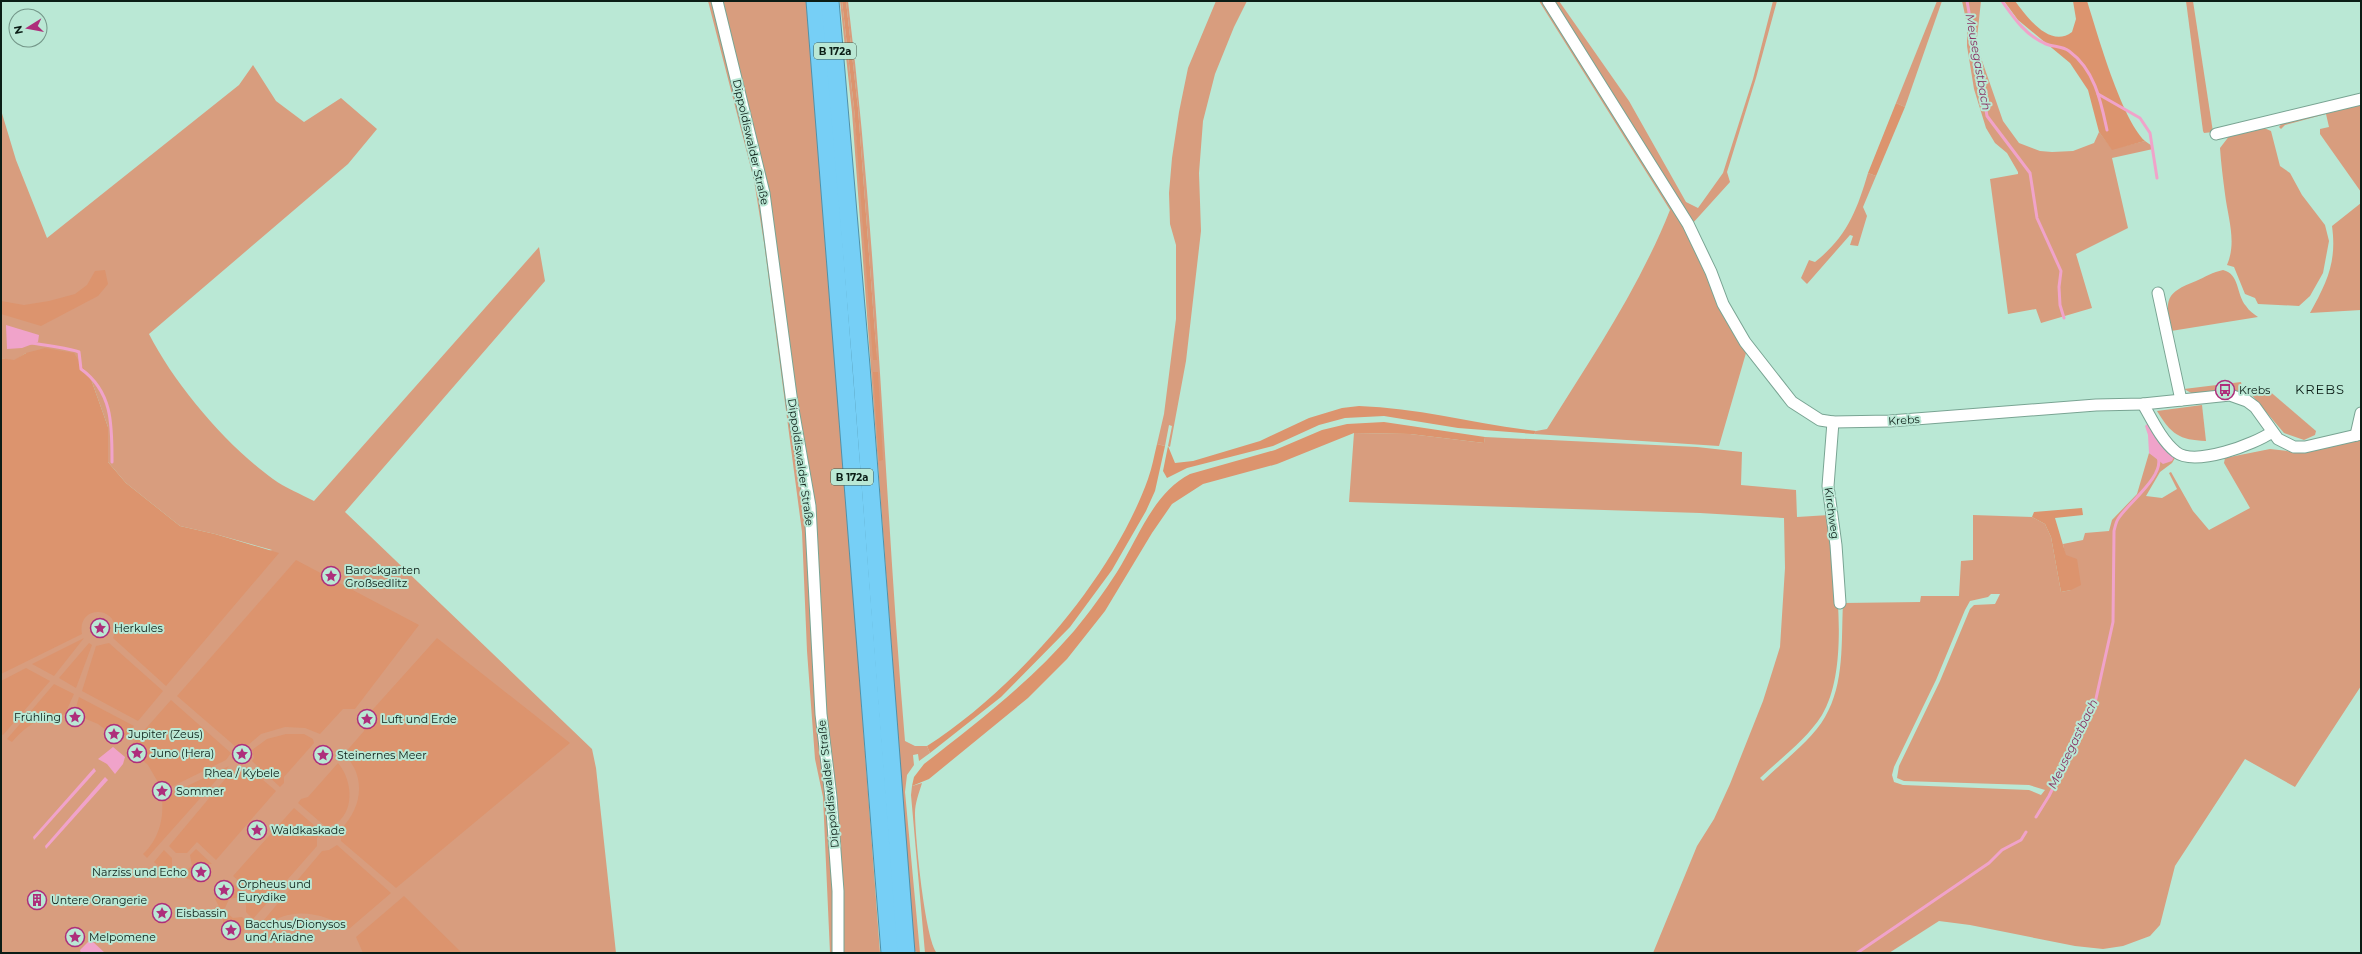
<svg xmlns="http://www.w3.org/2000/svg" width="2362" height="954" font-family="Montserrat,sans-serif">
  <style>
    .green { fill: #d89d7e; fill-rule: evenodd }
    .forest { fill: #dc946e }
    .water { fill: #f0a3ca }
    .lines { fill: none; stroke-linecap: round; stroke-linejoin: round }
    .stream { stroke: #f0a3ca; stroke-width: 3 }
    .minor-casing { stroke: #79a493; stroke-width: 13 }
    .highway-casing { stroke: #5191a8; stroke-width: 19 }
    .minor { stroke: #fff; stroke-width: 11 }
    .highway { stroke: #76cff6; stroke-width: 17 }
    .labels { text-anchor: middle; stroke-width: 4; stroke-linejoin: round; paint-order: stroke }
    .shield { fill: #bae8d5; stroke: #405a4f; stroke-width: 1 }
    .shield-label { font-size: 10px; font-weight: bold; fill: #0b1d16 }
    .street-label { font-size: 11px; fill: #0b1d16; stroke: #bae8d5 }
    .poi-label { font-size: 11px; fill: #0b1d16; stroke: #bae8d5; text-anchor: start }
    .water-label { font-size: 12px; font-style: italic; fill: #8a3264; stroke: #bae8d5 }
    .quarter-label { font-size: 13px; letter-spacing: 1px; fill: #0b1d16; stroke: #bae8d5 }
  </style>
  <rect width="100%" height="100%" fill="#bae8d5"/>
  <!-- green -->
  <g class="green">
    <path d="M708 1H712L764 218 804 502 834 889V953H830L823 797 815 759 807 651 802 532 764 243 754 180Z"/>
    <path d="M720 1H806L825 215 880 953H843L826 722 798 413 778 256Z"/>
    <path d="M840 1H842L854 108 877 360 858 108 846 1H848C878 247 884 495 905 741L915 746H927L930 753 919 761 918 754 913 755 914 765 907 775 905 792 920 953 914 951 852 112Z"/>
    <path d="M1216 1H1247L1234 27 1215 74 1203 121 1199 173 1201 231 1186 361 1170 447 1168 446 1172 426 1169 425 1165 446 1157 444 1164 414 1176 319V245L1170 224 1169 193 1172 158 1179 112 1188 68Z"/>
    <path d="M1539 1H1544L1687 228 1720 306 1746 353 1719 446 1534 434 1536 431 1547 429C1591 359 1639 288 1670 210Z"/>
    <path d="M1553 1H1559L1629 101 1686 202 1698 208 1723 173 1753 79 1773 1H1777L1756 78 1727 172 1730 182 1692 224Z"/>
    <path d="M1937 1H1942L1905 107 1896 103Z"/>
    <path d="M1962 1H1981L1977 38 1980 55 2003 121 2019 143 2040 151 2052 152 2073 151 2094 143 2099 132 2112 149 2145 141 2152 146 2153 149 2112 158 2128 228 2076 254 2092 308 2041 323 2036 309 2008 314 1990 179 2018 174V172L2007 153 1995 143 1986 128 1974 89 1967 46V24Z"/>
    <path d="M2186 1H2193L2213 132 2204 133 2203 131Z"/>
    <path d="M253 65 276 101 304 122 341 98 377 129 348 164 149 334C175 385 227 446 273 479 285 488 301 494 314 501L539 247 545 281 345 512 592 749 596 768 616 953H1V659L104 602 272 550 215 534 180 526 126 483 108 462V427L92 382 26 353 14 361 1 358V110L16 160 47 238 239 85Z"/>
    <path d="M2361 102V192L2320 134V129L2329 127 2326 114 2285 125 2281 129 2279 127 2284 121Z"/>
    <path d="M2264 128 2271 131 2280 166 2290 173 2302 195 2325 225 2329 241 2323 273 2310 296 2299 306 2258 304 2255 298 2245 294 2234 267 2227 265C2237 242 2228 218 2225 194 2223 179 2221 163 2220 148L2230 135Z"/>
    <path d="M1868 173 1876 176 1863 207 1867 216 1858 246 1850 245 1853 236 1850 235 1807 284 1801 278 1809 260 1815 262C1847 237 1857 210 1868 173Z"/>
    <path d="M2361 203V310L2310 313C2327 282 2337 262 2332 226Z"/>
    <path d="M2223 270C2240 274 2236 294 2246 306 2249 311 2254 314 2258 317L2171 331C2165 299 2165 293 2196 281 2205 277 2213 272 2223 270Z"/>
    <path d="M2241 382 2243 391 2195 395 2184 389Z"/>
    <path d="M2261 388 2267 389 2316 431 2315 435 2304 440 2284 433 2250 393Z"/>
    <path d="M2202 405 2206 441C2179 440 2171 434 2157 411Z"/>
    <path d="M1354 433 1410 434 1484 443 1485 437 1697 447 1742 452 1741 485 1796 490 1797 517 1829 515C1835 571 1851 666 1822 715 1807 739 1781 758 1760 778L1763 781C1782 762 1812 740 1825 717 1845 683 1841 641 1843 603L1920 602 1921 596H1959L1961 561 1973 560V515L2032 517 2045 524 2051 537 2061 592 2071 590 2063 544 2083 540 2085 533 2109 531 2112 520 2137 494 2149 453 2159 459 2175 458 2172 463 2160 472 2146 496 2162 498 2177 489 2169 473 2171 472 2193 511 2209 530 2250 508 2224 463 2225 458 2270 449 2304 453 2361 439V686L2295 787 2245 759 2175 866 2160 925 2150 936 2123 946 2103 949 2075 946 1970 925 1939 921 1889 953H1653L1697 846 1714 819 1730 784 1763 701 1780 647 1785 568 1784 518 1700 513 1349 502ZM1991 594H2000L1995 604 1974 605 1970 609 1940 681 1899 766 1897 778 1904 781 2029 785 2045 790 2041 795 2029 790 1903 785 1894 782 1892 775 1894 767 1936 680 1965 610 1970 601 1988 597Z"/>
    <path d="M922 783C919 793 915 803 915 813 915 835 925 940 937 953H925L911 795 912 786Z"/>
  </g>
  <!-- forest -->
  <g class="forest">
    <path d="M842 1H846L858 108 877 360H873L854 108Z"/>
    <path d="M2004 1H2015C2027 17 2050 49 2072 32L2076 19 2073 1H2087C2098 35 2121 118 2145 141L2112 150 2099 132 2088 90 2070 63 2018 20Z"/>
    <path d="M1896 103 1905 107 1876 176 1868 173Z"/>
    <path d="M105 270 108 284 98 296 41 326 1 314V301L24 305 49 301 75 294 87 285 95 271Z"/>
    <path d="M45 348 74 353 92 382 108 427V462L126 483 180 526 215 534 279 553 166 686 113 638C125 606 76 602 82 634L1 674V358L14 360 26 353Z"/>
    <path d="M873 372H878L883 460 879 461Z"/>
    <path d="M1359 406C1419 408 1476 424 1536 431L1534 434 1458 428 1384 416 1345 418 1319 425 1273 446 1187 468 1167 478 1163 471 1168 446 1175 463 1193 461 1260 441 1309 418 1342 408Z"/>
    <path d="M1384 422 1485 437 1484 443 1410 434 1354 433 1277 464 1203 484 1172 504 1152 533 1105 611 1067 659 1028 698 929 779 912 786 914 777 924 764C977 723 1030 682 1074 631 1089 613 1104 592 1117 572 1138 539 1153 493 1190 474L1275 450 1322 430 1347 424Z"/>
    <path d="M1157 444 1165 446 1155 491 1146 511 1112 570 1070 627 1001 697 930 753 927 746C1016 689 1112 579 1148 479 1152 468 1154 456 1157 444Z"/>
    <path d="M2082 508 2083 515 2055 518 2066 555 2077 559 2081 585 2071 590 2061 592 2051 537 2045 524 2032 517 2034 512Z"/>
    <path d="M296 560 419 625 355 709H343L320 734 305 728 285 727 261 734 247 746 236 747 177 696Z"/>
    <path d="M84 638 54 676 32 664Z"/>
    <path d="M437 638 570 743 396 888 341 841 340 830C362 808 367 777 344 754L364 731 366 717Z"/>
    <path d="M89 643 92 645 76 688 59 678Z"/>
    <path d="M109 643 163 691 138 721 82 691 96 646Z"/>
    <path d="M26 668 50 681 3 735 1 734V681Z"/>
    <path d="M54 684 74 694 65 714C59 717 53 716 46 718 32 722 21 731 12 742L7 739Z"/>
    <path d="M79 697 134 726 123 739 115 737 98 724 74 714Z"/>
    <path d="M171 700 231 753 226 760 163 791 148 765 131 749 132 744Z"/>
    <path d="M286 734H304L313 739 314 743 284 777V783L280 787 252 761 254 758 252 750 267 739Z"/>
    <path d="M338 763C351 778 356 808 337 823 334 825 330 825 326 827L298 803 301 799 308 797Z"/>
    <path d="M229 766 147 858 143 854C159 839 164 819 162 798Z"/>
    <path d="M248 767 276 791 216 860 197 842 187 853H176L169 846 231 772H240Z"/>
    <path d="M294 808 322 832 317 838V846L253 919 246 912V905L244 900 251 892 233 876Z"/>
    <path d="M337 845 391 893 349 929C327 914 291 905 268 925L263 921 322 851 329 850Z"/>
    <path d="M196 849 212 864H209L203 870 201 869 198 873 200 875 195 881 182 877 183 873 192 866 190 855Z"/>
    <path d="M164 850 172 858V866L177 872 173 876 170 877 154 862Z"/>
    <path d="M229 880 244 893 240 897 229 899 225 908 221 910 215 899 221 892 223 894 226 890 225 888Z"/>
    <path d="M404 896 461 952V953H363L356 937Z"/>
    <path d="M227 913 233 918 242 917 250 924 239 936 223 923V916Z"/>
  </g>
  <!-- water -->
  <g class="water">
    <path d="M6 325 39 335 38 342 22 348 7 349Z"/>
    <path d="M2148 423 2174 457 2172 461 2163 464 2149 453 2148 435 2145 426Z"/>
    <path d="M113 747 125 757 123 764 115 774 107 764 98 759Z"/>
    <path d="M94 768 96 771 34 840 33 837Z"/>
    <path d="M105 777 108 780 46 849 45 846Z"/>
    <path d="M92 941 105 953H81L80 950 88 942Z"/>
  </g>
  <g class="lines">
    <!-- stream -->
    <g class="stream">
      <path d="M1967 1 1987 116 2030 173 2037 218 2061 271 2059 287 2060 305 2064 318"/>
      <path d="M2002 1C2014 18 2026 36 2046 44 2053 47 2062 46 2069 51 2095 70 2101 102 2107 130"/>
      <path d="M2098 94 2140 118 2150 133 2157 178"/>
      <path d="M30 343C40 344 72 349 79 352L81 369C113 392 112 426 112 462"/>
      <path d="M2036 817 2049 796 2095 703 2113 622 2114 531C2115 527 2116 522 2118 519 2127 504 2165 476 2158 457"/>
      <path d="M1857 953 1989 863 2002 850 2021 840 2026 832"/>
    </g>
    <!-- minor casing -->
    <g class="minor-casing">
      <g id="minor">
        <path d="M717 1 764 193 792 403 810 506 821 714 831 797 838 891V953"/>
        <path d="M1548 1 1688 224 1711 272 1723 304 1745 342 1792 402 1820 420 1833 422 1890 421 2096 405 2143 404 2230 395 2247 401 2255 407 2278 439 2294 447H2305L2361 434"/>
        <path d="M2216 134 2361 99"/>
        <path d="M2158 293 2181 400"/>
        <path d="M2143 404C2152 420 2162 441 2176 452 2195 467 2255 444 2272 432"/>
        <path d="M1833 422 1828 486 1836 545 1840 603"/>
        <path d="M2356 435 2361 413"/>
      </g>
    </g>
    <!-- highway casing -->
    <g class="highway-casing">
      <g id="highway">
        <path d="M815 1 890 953"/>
        <path d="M830 1 861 366 906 953"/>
      </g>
    </g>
    <!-- minor -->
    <use href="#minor" class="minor"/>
    <!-- highway -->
    <use href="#highway" class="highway"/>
  </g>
  <!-- icons -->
  <defs>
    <g id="bus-ring" transform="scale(1)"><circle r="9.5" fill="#bae8d5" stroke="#ae2e7b" stroke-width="1.5"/><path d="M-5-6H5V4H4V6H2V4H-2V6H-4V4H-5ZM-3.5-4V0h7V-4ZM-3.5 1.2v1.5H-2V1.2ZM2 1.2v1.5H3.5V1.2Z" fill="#ae2e7b"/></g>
    <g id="sight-ring" transform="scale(1)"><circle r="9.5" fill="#bae8d5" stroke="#ae2e7b" stroke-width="1.5"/><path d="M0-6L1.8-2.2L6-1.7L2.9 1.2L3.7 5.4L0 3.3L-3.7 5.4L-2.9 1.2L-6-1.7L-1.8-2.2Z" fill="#ae2e7b"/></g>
    <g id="building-ring" transform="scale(1)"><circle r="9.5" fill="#bae8d5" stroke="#ae2e7b" stroke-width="1.5"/><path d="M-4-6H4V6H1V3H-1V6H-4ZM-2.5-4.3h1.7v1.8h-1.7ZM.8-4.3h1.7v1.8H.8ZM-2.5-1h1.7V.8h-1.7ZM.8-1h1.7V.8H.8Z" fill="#ae2e7b"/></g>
  </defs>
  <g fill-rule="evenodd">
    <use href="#bus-ring" x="2225" y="390"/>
    <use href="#sight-ring" x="331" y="576"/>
    <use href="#sight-ring" x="100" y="628"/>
    <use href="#sight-ring" x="75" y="717"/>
    <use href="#sight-ring" x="367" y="719"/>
    <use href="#sight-ring" x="114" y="734"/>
    <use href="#sight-ring" x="137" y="753"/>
    <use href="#sight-ring" x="242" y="754"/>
    <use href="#sight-ring" x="323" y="755"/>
    <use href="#sight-ring" x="162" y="791"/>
    <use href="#sight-ring" x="257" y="830"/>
    <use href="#sight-ring" x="201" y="872"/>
    <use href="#sight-ring" x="224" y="890"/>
    <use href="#building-ring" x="37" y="900"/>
    <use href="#sight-ring" x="162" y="913"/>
    <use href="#sight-ring" x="231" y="930"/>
    <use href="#sight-ring" x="75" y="937"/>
  </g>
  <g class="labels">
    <!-- shield labels -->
    <g class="shield">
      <rect x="814" y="43" width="42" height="16" rx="3"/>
      <rect x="831" y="469" width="42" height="16" rx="3"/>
    </g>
    <g class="shield-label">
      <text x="835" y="55">B 172a</text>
      <text x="852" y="481">B 172a</text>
    </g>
    <!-- street labels -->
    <g class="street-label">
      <text transform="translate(751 142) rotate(77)" y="4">Dippoldiswalder Straße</text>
      <text transform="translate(1904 420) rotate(-4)" y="4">Krebs</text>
      <text transform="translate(801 462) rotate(82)" y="4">Dippoldiswalder Straße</text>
      <text transform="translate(1832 513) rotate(82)" y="4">Kirchweg</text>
      <text transform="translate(828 784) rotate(-96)" y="4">Dippoldiswalder Straße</text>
    </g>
    <!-- poi labels -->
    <g class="poi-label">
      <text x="2239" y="394">Krebs</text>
      <text x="345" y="574">Barockgarten<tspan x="345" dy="13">Großsedlitz</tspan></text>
      <text x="114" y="632">Herkules</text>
      <text x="61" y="721" text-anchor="end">Frühling</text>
      <text x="381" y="723">Luft und Erde</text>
      <text x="128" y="738">Jupiter (Zeus)</text>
      <text x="151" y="757">Juno (Hera)</text>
      <text x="337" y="759">Steinernes Meer</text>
      <text x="242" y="777" text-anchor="middle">Rhea / Kybele</text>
      <text x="176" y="795">Sommer</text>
      <text x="271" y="834">Waldkaskade</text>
      <text x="187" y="876" text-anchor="end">Narziss und Echo</text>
      <text x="238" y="888">Orpheus und<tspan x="238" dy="13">Eurydike</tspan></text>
      <text x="51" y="904">Untere Orangerie</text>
      <text x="176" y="917">Eisbassin</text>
      <text x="245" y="928">Bacchus/Dionysos<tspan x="245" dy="13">und Ariadne</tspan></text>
      <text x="89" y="941">Melpomene</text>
    </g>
    <!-- water labels -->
    <g class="water-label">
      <text transform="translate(1978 62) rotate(80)" y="4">Meusegastbach</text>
      <text transform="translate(2073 744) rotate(-64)" y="4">Meusegastbach</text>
    </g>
    <!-- quarter labels -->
    <g class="quarter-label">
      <text x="2320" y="394">KREBS</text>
    </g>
  </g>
  <!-- border -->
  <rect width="2362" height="954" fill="none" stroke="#0b1d16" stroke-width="4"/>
  <!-- north arrow -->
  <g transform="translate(28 28) rotate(259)"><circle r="19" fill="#bae8d5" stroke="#749789"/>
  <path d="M0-3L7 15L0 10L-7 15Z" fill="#ae2e7b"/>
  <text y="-6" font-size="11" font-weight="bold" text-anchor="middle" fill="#0b1d16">N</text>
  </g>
</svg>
